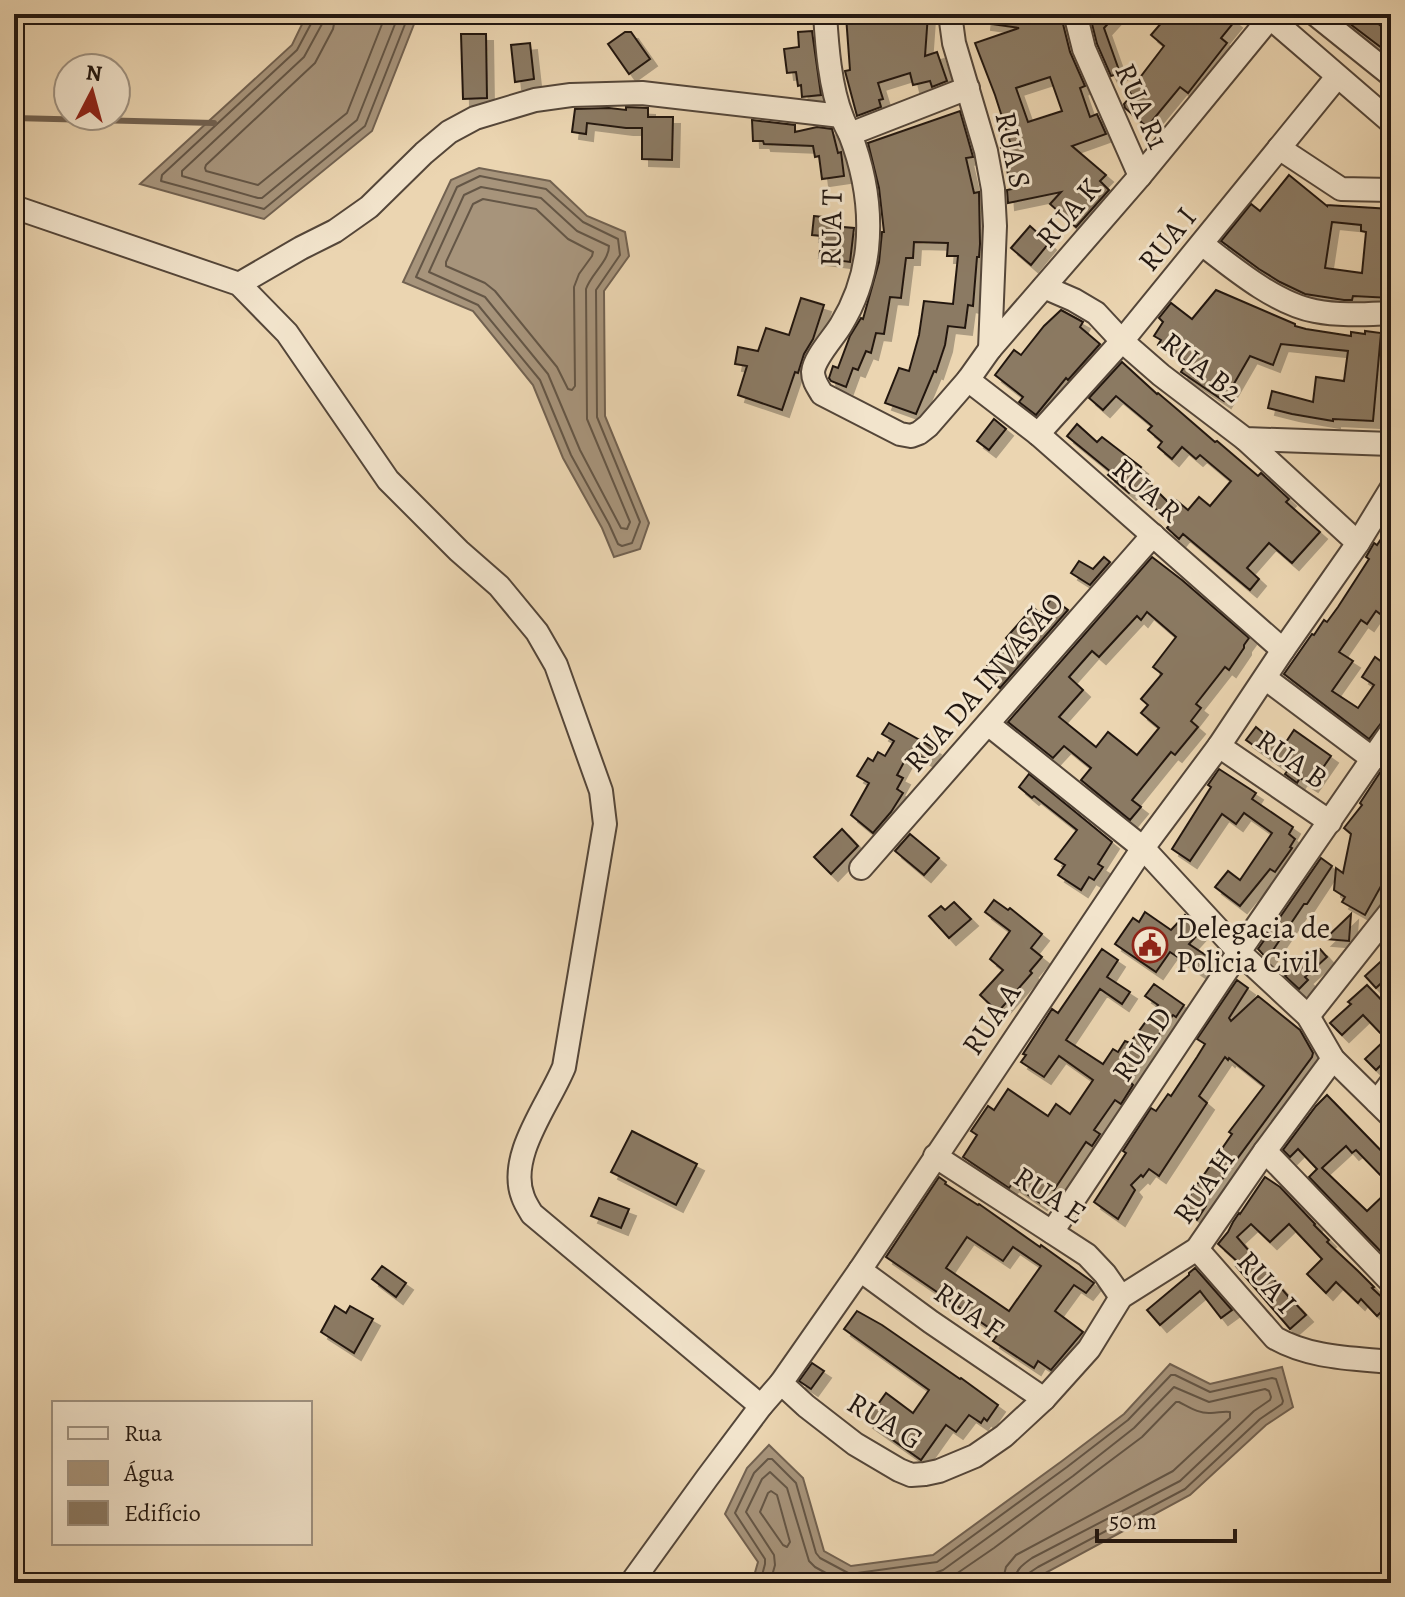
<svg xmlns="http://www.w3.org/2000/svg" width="1405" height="1597" font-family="Alegreya,serif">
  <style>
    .water { fill: #a7947b; stroke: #726251; stroke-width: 2 }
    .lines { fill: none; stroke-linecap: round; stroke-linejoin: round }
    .shore { stroke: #645646; stroke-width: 2 }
    .stream { stroke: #726251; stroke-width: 6 }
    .building { fill: #8b7a64; stroke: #221711; stroke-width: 2; fill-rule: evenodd; filter: url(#shadow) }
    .minor-casing { stroke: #544639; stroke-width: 26 }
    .minor { stroke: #f2e4cc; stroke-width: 22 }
    .labels { text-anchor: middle; stroke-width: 6; stroke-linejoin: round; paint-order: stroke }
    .street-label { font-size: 30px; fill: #221711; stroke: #f2e4cc }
    .poi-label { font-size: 30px; fill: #221711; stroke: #f2e4cc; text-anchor: start }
  </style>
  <defs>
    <filter id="shadow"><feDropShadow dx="7" dy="7" stdDeviation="0" flood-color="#0004"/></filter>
  </defs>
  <rect width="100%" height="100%" fill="#ebd5b1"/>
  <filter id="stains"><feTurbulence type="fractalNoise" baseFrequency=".0025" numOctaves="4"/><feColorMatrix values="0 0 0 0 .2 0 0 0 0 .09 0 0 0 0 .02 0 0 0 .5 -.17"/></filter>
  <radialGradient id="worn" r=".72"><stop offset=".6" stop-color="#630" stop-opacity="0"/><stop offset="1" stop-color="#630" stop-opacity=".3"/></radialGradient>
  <!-- water -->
  <g class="water">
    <path d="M307 14H418L372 131 264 219 140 184 292 45Z"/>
    <path d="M479 168 550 181 587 216 625 232 629 256 604 291 605 416 649 523 640 549 614 557 602 528 563 458 533 385 473 311 403 282 451 180Z"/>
    <path d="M1170 1364 1210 1384 1282 1367 1293 1407 1266 1425 1190 1495 1027 1583H752L758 1562 725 1514 747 1468 769 1445 803 1478 824 1551 851 1566 933 1555 1062 1461 1124 1414Z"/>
  </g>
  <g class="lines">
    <!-- shore -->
    <g class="shore">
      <path d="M313 14V20L297 50 162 175 161 181 264 209 365 126 409 14"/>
      <path d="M323 14 322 24 304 57 182 171V176L258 198H262L357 120 399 14"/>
      <path d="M336 14 333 29 315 63 206 165 205 168 206 171 258 185 347 113 386 14"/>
      <path d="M480 176 546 189 583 222 618 239 620 255 596 290 597 417 640 522 632 543 622 546 618 544 609 524 571 455 540 380 478 305 416 277 457 187Z"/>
      <path d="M481 187 541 198 577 231 609 246C609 261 591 274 586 289L587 419 630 522 627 529 621 528 580 450 548 374 485 297 429 272 464 195Z"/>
      <path d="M483 199 536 209 568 239 593 252 592 256 579 274 574 287 575 386 572 390 568 389 557 367 495 291 485 283 446 266V262L473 204Z"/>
      <path d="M771 1491 777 1495 790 1542 787 1547 783 1545 760 1512 768 1493Z"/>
      <path d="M760 1583 765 1564V1559L735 1513 754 1473 768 1459H772L796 1483 816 1553 820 1558 850 1574 937 1562 1067 1467 1128 1420 1171 1375H1175L1210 1392 1272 1378 1276 1379 1283 1401 1282 1404 1260 1419 1185 1489 1038 1567 1026 1575 1024 1583"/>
      <path d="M770 1583 775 1565 774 1555 746 1512 762 1479 770 1472 787 1488 809 1561 815 1567 844 1583"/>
      <path d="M861 1583 935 1573 943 1570 1073 1476 1134 1428 1174 1387 1209 1402 1265 1389 1269 1391 1271 1397 1270 1400 1254 1411 1180 1481 1032 1558C1022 1565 1015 1570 1014 1583"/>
      <path d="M943 1583 994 1548 1142 1437 1176 1402H1179C1189 1407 1199 1414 1211 1413 1218 1413 1223 1411 1230 1412V1418L1173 1471 1016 1555 1006 1567 1002 1583"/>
    </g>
    <!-- stream -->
    <path class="stream" d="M14 118 214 123"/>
  </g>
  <!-- building -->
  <g class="building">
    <path d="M877 14H928L925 56 937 52 947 81 932 87 930 81 913 85 910 73 878 83 883 99 879 100 881 107 857 116 845 71 850 70 846 16Z"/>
    <path d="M985 14H1064L1063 24 1070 52 1085 86 1080 88 1090 117 1097 114 1106 134 1072 146 1106 175 1100 181 1109 190 1076 227 1050 204 1061 192 1008 203 1007 190 1012 189 1001 148 1011 145 995 95 975 43 1019 28 984 23ZM1050 77 1062 111 1028 122 1016 88Z"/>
    <path d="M1092 14H1117L1104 28 1120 73 1111 76 1097 44 1091 20Z"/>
    <path d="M1169 14H1226L1235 21 1221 38 1227 43 1188 93 1180 87 1147 127 1125 108 1124 104 1132 95 1129 92 1164 46 1151 35Z"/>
    <path d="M1337 14H1366L1391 34V55Z"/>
    <path d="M812 31 821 95 802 97 801 85 798 86 796 72 787 73 784 49 799 47 798 32Z"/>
    <path d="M625 32H631L650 59 629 74 608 44Z"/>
    <path d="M461 34H486L487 98 463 99Z"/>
    <path d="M530 43 534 79 515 82 511 45Z"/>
    <path d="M626 107 648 108V117H673L672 160 642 159V128H626L587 123 586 134 572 132 575 109 609 108 626 110Z"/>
    <path d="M960 111 973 157 966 158 974 193 979 192 980 244 979 257H977L973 306 968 305 965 328 948 326 945 345 936 372 934 371 916 414 885 403 899 368 909 371 919 335 924 301 953 304 958 256H947L948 243 914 242 913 258H906L901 298 890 297 884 334 876 333 871 353 866 351 858 370 853 368 846 387 831 381 829 378 833 366 838 368 850 336 861 318 863 319 879 262 882 232H884L879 188 868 143Z"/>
    <path d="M752 120 795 125V132L817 127 832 129 838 153 841 152 844 176 822 179 819 156 815 157 813 146 764 144 763 141H753Z"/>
    <path d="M1289 175 1327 206V205L1391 209V298L1353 296 1352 300H1344L1305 294 1280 282 1259 269 1221 241 1251 204 1260 211ZM1332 222 1361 225V231L1366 232 1362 273 1325 268Z"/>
    <path d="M814 216 832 218V226L854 228 850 262 819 258 822 236 812 235Z"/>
    <path d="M1030 226 1049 243 1031 265 1011 248Z"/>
    <path d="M1216 290 1295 324V326L1306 329 1351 336V332L1365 334V331L1381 333 1373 421 1333 419V421L1292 414 1268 408 1272 391 1313 402 1316 377 1344 381 1348 351 1281 344 1273 365 1250 356 1224 401 1181 372 1187 362 1158 345 1161 340 1154 336 1163 322 1159 318 1171 303 1192 319Z"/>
    <path d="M801 298 824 305 813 339 804 354 798 373 795 372 782 410 738 395 747 366 735 364 738 347 758 351 766 328 789 335Z"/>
    <path d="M1061 310 1083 322 1080 327 1100 344 1068 380 1066 378 1036 415 1019 402 1023 397 995 375 1014 350 1021 355 1044 326Z"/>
    <path d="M1122 362 1157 394 1158 393 1178 410 1215 442 1217 441 1258 476 1261 473 1289 499 1286 502 1320 532 1292 563 1269 543 1247 568 1259 579 1250 590 1183 534 1179 539 1167 528 1172 522 1132 490 1129 493 1108 475 1111 472 1067 436 1077 424 1097 442 1102 437 1141 467 1137 471 1171 505 1176 500 1188 510 1199 497 1210 506 1231 481 1200 455 1196 459 1182 447 1172 459 1158 447 1162 442 1148 430 1152 426 1116 396 1103 410 1089 398Z"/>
    <path d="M994 419 1006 429 989 450 977 441Z"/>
    <path d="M1391 524V622L1376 611 1367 624 1361 620 1339 652 1353 661 1332 691 1358 708 1374 685 1362 677 1375 657 1382 662 1391 648V710L1369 739 1284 674 1312 634 1314 635 1324 620 1327 622 1338 607 1369 559 1366 557 1374 543 1377 545Z"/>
    <path d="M1104 557 1110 562 1090 585 1071 573 1079 561 1093 569Z"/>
    <path d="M1152 557 1182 580 1249 638 1244 645V648L1229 670 1225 667 1196 704 1201 708 1191 721 1198 727 1175 755 1171 752 1132 800 1141 807 1130 820 1081 780 1091 768 1064 746 1053 758 1008 722ZM1147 612 1176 637 1153 667 1162 674 1141 699 1148 705 1141 713 1159 728 1137 755 1108 732 1096 747 1059 717 1083 690 1069 677 1092 651 1099 657 1137 616 1141 620Z"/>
    <path d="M1052 598 1068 610 1000 688 982 672 1009 641 1006 638 1033 607 1040 614Z"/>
    <path d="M889 723 934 748 927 760 910 751 897 775 903 778 897 789 903 793 891 812 873 833 851 815 869 783 857 776 868 758 873 761 878 752 885 756 894 741 882 734Z"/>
    <path d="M1256 727 1268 737 1270 735 1284 745 1294 730 1331 756 1311 785 1300 778 1297 783 1285 774 1288 770 1246 740Z"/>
    <path d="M1383 768 1391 774V868L1365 915 1342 902 1345 897 1334 890 1336 868 1343 873 1351 834 1344 828 1362 805 1360 803Z"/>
    <path d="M1219 769 1256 793 1252 799 1293 827 1289 834 1295 839 1290 847 1292 848 1275 872 1270 869 1240 906 1215 887 1228 871 1240 880 1272 833 1244 813 1236 824 1222 814 1190 861 1172 849 1211 787 1208 785Z"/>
    <path d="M1029 774 1112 842 1098 864 1103 867 1094 880 1089 877 1081 890 1058 875 1065 865 1055 859 1077 830 1034 796 1032 798 1019 787Z"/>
    <path d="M842 829 858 846 831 874 814 857Z"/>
    <path d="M910 834 939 858 924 875 895 851Z"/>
    <path d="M1321 858 1332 866 1307 904H1304L1267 959 1258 949 1272 929 1278 925 1276 923Z"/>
    <path d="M994 900 1008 910 1010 908 1042 934 1031 948 1042 957 1030 971 1032 973 998 1012 980 995 1003 970 990 959 1010 931 985 912Z"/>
    <path d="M954 902 971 919 949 938 929 916 941 906 945 910Z"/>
    <path d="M1145 912 1171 930 1185 915 1201 931 1189 944 1210 958 1200 972 1170 952 1156 972 1115 944 1133 918 1139 922Z"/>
    <path d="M1351 914 1349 941 1325 939Z"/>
    <path d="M1102 949 1118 960 1107 977 1130 992 1122 1004 1100 989 1066 1040 1103 1064 1113 1049 1118 1052 1125 1041 1130 1043 1158 1005 1145 996 1154 984 1184 1005 1176 1017 1173 1015 1153 1043 1130 1082 1133 1085 1121 1104 1115 1100 1094 1130 1100 1134 1092 1146 1086 1142 1054 1190 1050 1188 1040 1203 1012 1184 1009 1188 963 1157 977 1135 971 1131 988 1106 994 1110 1008 1089 1048 1116 1056 1104 1070 1114 1093 1080 1059 1056 1044 1077 1021 1062 1026 1055 1023 1054 1052 1009 1058 1013Z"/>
    <path d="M1314 949H1320L1327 957 1305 977 1308 980 1299 989 1285 976Z"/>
    <path d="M1391 952V974L1376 988 1365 976Z"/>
    <path d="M1237 980 1248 988 1229 1018 1231 1021 1258 996 1300 1030 1313 1053 1312 1057 1204 1204 1206 1206 1197 1220 1183 1205 1232 1134 1229 1132 1264 1086 1229 1058 1228 1060 1225 1057 1199 1096 1207 1103 1159 1176 1149 1169 1143 1177 1141 1175 1131 1185 1135 1190 1118 1219 1094 1202 1126 1153 1123 1151 1151 1108 1156 1111 1168 1094 1171 1096 1197 1057 1205 1044 1197 1039Z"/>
    <path d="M1367 985 1391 1010V1055L1376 1070 1365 1059 1386 1039 1363 1015 1342 1035 1330 1023 1351 1004 1348 1002Z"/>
    <path d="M1327 1095 1391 1161V1186L1356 1150 1352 1153 1346 1146 1322 1168 1367 1211 1391 1188V1262L1309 1177 1317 1169 1298 1149 1290 1157 1283 1150 1316 1106Z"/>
    <path d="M632 1131 697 1164 676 1205 611 1172Z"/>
    <path d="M939 1177 946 1182 945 1184 978 1205 979 1204 1040 1247 1041 1245 1094 1283 1086 1293 1074 1285 1055 1311 1083 1332 1051 1370 1038 1361 1034 1368 993 1341 998 1334 886 1257ZM967 1237 1003 1261 1013 1247 1041 1266 1009 1311 946 1268Z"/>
    <path d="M1265 1177 1280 1187 1315 1224 1314 1225 1329 1240 1327 1242 1358 1271 1374 1287 1372 1288 1389 1304 1377 1316 1361 1299 1358 1303 1336 1282 1326 1293 1307 1274 1322 1259 1289 1224 1270 1242 1251 1224 1237 1237 1293 1302H1294L1306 1315 1290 1329 1236 1266 1239 1263 1218 1244 1228 1232 1233 1222 1239 1213 1240 1214Z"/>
    <path d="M599 1198 629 1209 621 1228 591 1216Z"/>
    <path d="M382 1266 406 1283 396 1297 372 1279Z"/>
    <path d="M1195 1268 1232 1310 1221 1318 1200 1291 1160 1325 1147 1310 1189 1275V1273Z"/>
    <path d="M335 1306 346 1313 350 1306 373 1319 354 1353 321 1332Z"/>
    <path d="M857 1311 882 1325 960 1379 961 1378 998 1405 987 1421 984 1418 981 1423 969 1415 956 1432 946 1425 921 1460 866 1421 886 1393 913 1413 929 1390 844 1329Z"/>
    <path d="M812 1363 824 1371 811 1389 799 1381Z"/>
  </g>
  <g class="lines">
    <!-- minor casing -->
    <g class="minor-casing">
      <g id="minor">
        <path d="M825 14C827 46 830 87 842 117 844 123 847 128 850 134 864 170 871 211 867 249 864 276 855 302 841 325 834 337 814 358 813 372 813 381 818 387 822 394L900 434 911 436 919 433 928 426 968 380 990 349 1140 176 1273 14"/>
        <path d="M950 14 954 43 986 151 993 189 995 226 990 349"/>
        <path d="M1078 14 1077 21 1084 49 1140 176"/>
        <path d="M1266 14 1391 122"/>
        <path d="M1315 14 1391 75"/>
        <path d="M850 134 968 88"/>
        <path d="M1279 148 1341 189 1391 190"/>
        <path d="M14 207 239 284 287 333 388 480 459 551 499 586 537 632 556 665 601 791 605 824 564 1067C549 1104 507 1156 523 1197 525 1203 529 1209 532 1214L761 1406"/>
        <path d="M1202 244C1233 268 1276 304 1315 311 1340 316 1366 314 1391 313"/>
        <path d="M239 284 301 248 335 231 369 207 424 153 449 132 475 118 535 100 571 95 642 93 841 116"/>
        <path d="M1044 287 1074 300 1096 313 1122 341 1161 375 1245 439 1391 444"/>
        <path d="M968 380 1038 434 1283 650"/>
        <path d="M1038 434 1122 341 1337 77"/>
        <path d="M1245 439 1358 543"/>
        <path d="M1265 678 1373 759"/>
        <path d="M988 724 1143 848 1239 952 1308 1016 1333 1059 1391 1116"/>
        <path d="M1219 746 1330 822"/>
        <path d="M861 868 1153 535"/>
        <path d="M1308 1016 1391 911"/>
        <path d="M1377 1102 1391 1083"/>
        <path d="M1265 1151 1391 1282"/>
        <path d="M935 1156 1087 1255 1105 1274 1121 1297"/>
        <path d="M1052 1232 1239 952 1391 732"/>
        <path d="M1197 1249 1275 1338C1310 1358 1351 1358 1391 1362"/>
        <path d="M860 1270 931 1322 1044 1399"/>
        <path d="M781 1383 806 1406 855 1444 899 1470 911 1475 925 1474 939 1471 975 1456 1004 1436 1044 1399 1089 1349 1121 1297 1197 1249 1265 1151 1333 1059"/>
        <path d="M634 1579 707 1478 761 1406 781 1383 860 1270 1143 848 1219 746 1283 650 1358 543 1391 489"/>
      </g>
    </g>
    <!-- minor -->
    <use href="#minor" class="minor"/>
  </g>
  <!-- icons -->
  <defs>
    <g id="civic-ring" transform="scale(1.8)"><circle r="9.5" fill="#f2e4cc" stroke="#8f2418" stroke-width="1.5"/><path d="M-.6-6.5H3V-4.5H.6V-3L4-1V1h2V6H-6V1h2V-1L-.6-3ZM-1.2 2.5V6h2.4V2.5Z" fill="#8f2418"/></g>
  </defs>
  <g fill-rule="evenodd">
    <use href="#civic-ring" x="1150" y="945"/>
  </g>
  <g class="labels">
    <!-- street labels -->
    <g class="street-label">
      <text transform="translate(1142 106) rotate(66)" y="10">RUA R1</text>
      <text transform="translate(1013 150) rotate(78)" y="10">RUA S</text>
      <text transform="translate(1068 213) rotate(-49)" y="10">RUA K</text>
      <text transform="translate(831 228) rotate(-89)" y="10">RUA T</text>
      <text transform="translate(1167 239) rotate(-51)" y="10">RUA I</text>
      <text transform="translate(1202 367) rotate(38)" y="10">RUA B2</text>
      <text transform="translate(1147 490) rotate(41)" y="10">RUA R</text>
      <text transform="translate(984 682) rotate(-49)" y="10">RUA DA INVASÃO</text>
      <text transform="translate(1292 759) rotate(35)" y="10">RUA B</text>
      <text transform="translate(991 1019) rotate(-56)" y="10">RUA A</text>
      <text transform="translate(1142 1044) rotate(-56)" y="10">RUA D</text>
      <text transform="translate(1204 1186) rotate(-55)" y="10">RUA H</text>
      <text transform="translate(1050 1195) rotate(33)" y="10">RUA E</text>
      <text transform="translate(1267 1282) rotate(48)" y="10">RUA I</text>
      <text transform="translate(969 1311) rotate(35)" y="10">RUA F</text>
      <text transform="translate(885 1421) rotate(31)" y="10">RUA G</text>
    </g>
    <!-- poi labels -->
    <g class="poi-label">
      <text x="1176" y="938">Delegacia de<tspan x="1176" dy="34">Policia Civil</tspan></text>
    </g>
  </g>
  <!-- margin -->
  <rect width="1405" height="1597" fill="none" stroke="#ebd5b1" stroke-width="48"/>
  <rect x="16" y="16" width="1373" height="1565" fill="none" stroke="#221711" stroke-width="4"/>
  <rect x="24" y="24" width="1357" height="1549" fill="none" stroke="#221711" stroke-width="2"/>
  <!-- legend -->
  <rect x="52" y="1401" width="260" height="144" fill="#f2e4cc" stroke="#9f9281" stroke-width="2"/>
  <rect x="68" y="1427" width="40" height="12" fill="#f2e4cc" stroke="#9f9281" stroke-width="2"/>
  <text x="124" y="1441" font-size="24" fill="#221711">Rua</text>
  <rect x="68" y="1461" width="40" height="24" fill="#a7947b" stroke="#9f9281" stroke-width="2"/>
  <text x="124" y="1481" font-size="24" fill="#221711">Água</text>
  <rect x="68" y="1501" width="40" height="24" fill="#8b7a64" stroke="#9f9281" stroke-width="2"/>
  <text x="124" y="1521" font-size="24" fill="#221711">Edifício</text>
  <!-- north arrow -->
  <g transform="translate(92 92) rotate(6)"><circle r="38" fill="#f2e4cc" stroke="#9f9281" stroke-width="2"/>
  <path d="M0-6L14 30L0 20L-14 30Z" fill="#8f2418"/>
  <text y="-12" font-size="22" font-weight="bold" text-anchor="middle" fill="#221711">N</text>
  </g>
  <!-- scale -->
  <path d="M1097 1529v12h138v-12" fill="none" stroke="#221711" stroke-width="4"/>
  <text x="1109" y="1529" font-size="24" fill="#221711" stroke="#f2e4cc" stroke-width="6" paint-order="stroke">50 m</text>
  <rect width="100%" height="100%" filter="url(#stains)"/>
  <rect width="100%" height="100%" fill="url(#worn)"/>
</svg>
